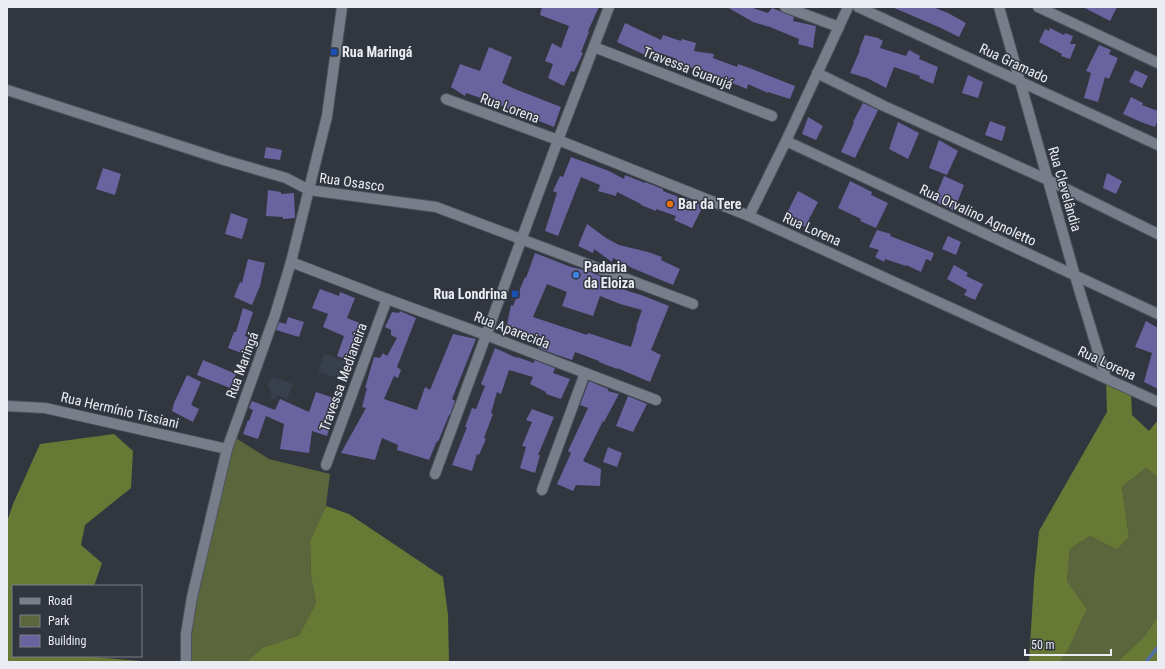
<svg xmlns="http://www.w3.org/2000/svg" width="1165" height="669" font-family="'Roboto Condensed',sans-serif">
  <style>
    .built { fill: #383f4d }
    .green { fill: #5b663d }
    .forest { fill: #687936 }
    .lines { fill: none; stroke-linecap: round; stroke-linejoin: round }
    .stream { stroke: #526ea6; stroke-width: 3.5 }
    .building { fill: #69639f; fill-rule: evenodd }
    .street-casing { stroke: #4f535b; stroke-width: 12 }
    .street { stroke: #787e89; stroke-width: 10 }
    .transit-dot { fill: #1a4fb4; stroke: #31363f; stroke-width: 1.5 }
    .food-dot { fill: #e8710a; stroke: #31363f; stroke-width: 1.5 }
    .shop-dot { fill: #3f7fe0; stroke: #31363f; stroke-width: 1.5 }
    .labels { text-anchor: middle; stroke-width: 3; stroke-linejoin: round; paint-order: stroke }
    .poi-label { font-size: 14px; font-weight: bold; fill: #e9ecf2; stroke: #31363f; text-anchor: start }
    .street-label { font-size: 14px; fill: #e9ecf2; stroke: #31363f }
  </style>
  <rect width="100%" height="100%" fill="#31363f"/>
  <!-- built -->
  <g class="built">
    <path d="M324 354 350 362 344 380 318 372Z"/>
    <path d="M273 377 293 384 287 399 278 395 275 400 270 398 272 393 267 385Z"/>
  </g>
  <!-- green -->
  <g class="green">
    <path d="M231 435 269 459 330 474 326 506 310 541 311 577 316 603 299 635 262 648 246 662H186V634Z"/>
    <path d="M1146 468 1158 477V616L1144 637 1117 662H1060L1069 648 1087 609 1067 581 1070 549 1090 536 1117 550 1129 537 1122 487Z"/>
  </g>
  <!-- forest -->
  <g class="forest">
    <path d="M1106 378 1131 390 1132 415 1149 431 1158 420V477L1146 468 1122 487 1129 537 1117 550 1090 536 1070 549 1067 581 1087 609 1069 648 1060 662H1029L1034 580 1039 531 1107 412Z"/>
    <path d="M114 434 133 451 131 488 85 525 81 545 102 563 94 586H13V656H80L141 661 143 662H7V522L13 504 40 444Z"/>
    <path d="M326 506 349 514 443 577 448 615 449 662H246L262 648 299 635 316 603 311 577 310 541Z"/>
    <path d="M1158 616V662H1117L1144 637Z"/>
  </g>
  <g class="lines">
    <!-- stream -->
    <path class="stream" d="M1146 662 1158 647"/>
  </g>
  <!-- building -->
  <g class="building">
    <path d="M542 7H599L588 31 589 32 581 52 583 53 574 72 571 71 564 86 548 78 553 64 545 61 552 43 561 48 569 26 540 15Z"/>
    <path d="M727 7H750L768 13 772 8 794 17 793 21 816 26 813 48 798 44 799 39 770 27 753 22Z"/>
    <path d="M892 7H933L948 13 966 23 959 37 941 28Z"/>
    <path d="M1083 7H1117L1110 21Z"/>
    <path d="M625 23 661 40 663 35 681 41 682 39 696 43 694 51 714 54 713 58 737 67 738 64 752 69 795 86 790 99 768 92V93L748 84 747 89 730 82 694 71V69L676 61 677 59 648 49 645 55 617 42Z"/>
    <path d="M1050 28 1064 35 1065 33 1073 36 1070 44H1076L1070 59 1061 56 1062 54 1039 42 1045 29 1049 31Z"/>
    <path d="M865 35 878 38 883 41 880 48 906 56 909 50 920 56 919 59 938 67 933 84 919 78 920 76 894 67 886 88 867 78 850 73 860 50H859Z"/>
    <path d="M1099 45 1111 50 1109 54 1118 58 1109 79 1105 77 1098 102 1084 98 1091 73 1086 71Z"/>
    <path d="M489 47 512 57 502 83 515 89 561 107 554 127 534 119 513 109 512 111 490 100V101L466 93 465 96 451 87 460 64 480 71Z"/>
    <path d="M1135 70 1148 76 1142 88 1129 82Z"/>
    <path d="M968 75 983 82 978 98 962 93Z"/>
    <path d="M1131 97 1143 103 1142 105 1158 111V120L1155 127 1141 122 1123 114Z"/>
    <path d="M863 103 878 110 855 158 841 152 854 123 853 122Z"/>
    <path d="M808 117 823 126 816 140 802 134Z"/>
    <path d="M990 121 1006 127 1002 141 985 135Z"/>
    <path d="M898 122 919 133 908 159 889 149Z"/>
    <path d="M939 140 958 151 947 175 929 168Z"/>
    <path d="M266 147 282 150 280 160 264 158Z"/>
    <path d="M571 157 609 171 624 179 625 175 645 183V182L663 189V191L684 199 685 198 703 206 692 228 674 220 676 216 656 209V211L641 205V204L617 192 616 196 598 191 600 185 581 177 558 236 545 231 557 193 553 191 560 176 563 177Z"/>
    <path d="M103 168 121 174 115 195 96 189Z"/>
    <path d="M1107 173 1122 181 1116 194 1103 188Z"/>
    <path d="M944 176 964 185 954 211 934 201Z"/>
    <path d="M850 181 872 192 871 195 888 203 876 228 860 221 861 219 838 208Z"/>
    <path d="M268 190 281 192V194L294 193 295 218 283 219V217L266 216Z"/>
    <path d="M798 191 818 202 805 227 785 217Z"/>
    <path d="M231 213 248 219 242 239 225 234Z"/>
    <path d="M587 224 606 238 619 245 648 252 662 257 661 260 680 269 673 285 632 268 613 258 612 262 594 249 593 253 578 246Z"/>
    <path d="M877 230 891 234 890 236 934 253 931 261 926 259 921 272 906 265V266L885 259 884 262 875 257 879 250 869 247Z"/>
    <path d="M948 236 961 242 956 255 942 249Z"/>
    <path d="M535 253 571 267 588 271 608 279 607 280 626 287 625 290 644 296 669 306 651 350 661 355 650 382 617 368V369L599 362V361L575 352 572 360 560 356 538 348 542 337 506 329 511 305 513 306 525 277 526 278ZM547 284 567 292 562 306 593 316 600 296 620 304 642 310 636 327H637L631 347 588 333 587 335 533 317Z"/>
    <path d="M248 259 265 263 260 286 252 305 234 297 240 282 242 283Z"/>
    <path d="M954 265 968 273 966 276 983 284 975 300 964 295 967 290 947 279Z"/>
    <path d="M320 289 339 296 340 292 355 298 347 318 367 326 354 362 337 356 344 336 323 327 328 314 312 308Z"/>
    <path d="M243 308 253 312 245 336 250 338 244 354 228 348 234 332H236Z"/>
    <path d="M400 311 416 318 397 367 401 370 398 378 394 376 384 399 417 410 425 387 430 390 453 334 476 339 452 399 455 401 450 415H449L438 442 437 441 429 460 397 450 398 445 382 438 375 460 341 453 366 408 362 407 367 388H365L374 357 380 358 383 353 387 356 397 338 391 335V330L385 327 392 312 399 313Z"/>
    <path d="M288 317 304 322 299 337 276 330 279 322 286 324Z"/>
    <path d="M1146 321 1158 328V389L1144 382 1152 353 1135 347Z"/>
    <path d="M495 348 517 358V357L534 363V360L555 368 553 373 570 379 561 399 546 394V392L530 384 533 377 509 370 501 394 497 392 491 413 493 414 484 438 486 439 479 455 477 454 472 471 452 465 467 427H465L472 408 476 409 485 386 481 384Z"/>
    <path d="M203 360 236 374 230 388 197 375Z"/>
    <path d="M187 375 201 382 191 405 199 409 193 422 172 411 174 403Z"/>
    <path d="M589 381 608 389V391L619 394 604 422 603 421 583 461 601 469 600 486 576 485 573 491 557 484 571 453 568 451 588 408 580 405Z"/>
    <path d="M316 392 337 399 331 419 332 420 327 436 312 431 309 453 280 449 284 424 266 416 258 439 243 434 248 420 249 421 253 410 249 408 252 401 275 410 280 399 309 412Z"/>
    <path d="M628 396 647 404 633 432 616 426Z"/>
    <path d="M532 409 554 417 538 455H540L535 473 520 468 526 447 522 446 532 422 526 420Z"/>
    <path d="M608 447 622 453 617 467 603 462Z"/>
  </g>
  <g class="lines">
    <!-- street casing -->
    <g class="street-casing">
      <g id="street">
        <path d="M785 7 839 27"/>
        <path d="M858 7 1158 145"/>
        <path d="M999 7 1075 276 1106 378"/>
        <path d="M1038 7 1158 63"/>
        <path d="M594 47 772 116"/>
        <path d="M817 73 884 106 1048 180 1158 234"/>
        <path d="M7 90 224 160 286 178 309 190 436 207 693 304"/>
        <path d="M446 99 558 140 749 216 1158 402"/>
        <path d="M786 141 1158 314"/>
        <path d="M749 216 786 141 848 7"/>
        <path d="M291 262 387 299 486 335 656 400"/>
        <path d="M7 406 45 408 227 449"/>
        <path d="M326 465 387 299"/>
        <path d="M435 474 558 140 609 7"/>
        <path d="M542 490 585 373"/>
        <path d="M186 662V634L192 597 227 449 275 315 291 262 327 116 342 7"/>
      </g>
    </g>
    <!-- street -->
    <use href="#street" class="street"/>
  </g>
  <!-- markers -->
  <g class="transit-dot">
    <rect x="330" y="48" width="8" height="8" rx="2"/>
    <rect x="511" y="290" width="8" height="8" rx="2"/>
  </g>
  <circle class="food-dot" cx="670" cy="204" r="4"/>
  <circle class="shop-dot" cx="576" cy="275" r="4"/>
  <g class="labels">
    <!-- poi labels -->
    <g class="poi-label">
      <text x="342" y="57">Rua Maringá</text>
      <text x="678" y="209">Bar da Tere</text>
      <text x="584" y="272">Padaria<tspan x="584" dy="16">da Eloiza</tspan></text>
      <text x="507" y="299" text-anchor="end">Rua Londrina</text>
    </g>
    <!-- street labels -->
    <g class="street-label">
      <text transform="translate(1014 63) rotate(25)" y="5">Rua Gramado</text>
      <text transform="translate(688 68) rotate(21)" y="5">Travessa Guarujá</text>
      <text transform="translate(510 108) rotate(20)" y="5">Rua Lorena</text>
      <text transform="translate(352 182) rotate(8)" y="5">Rua Osasco</text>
      <text transform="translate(1065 189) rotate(74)" y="5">Rua Clevelândia</text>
      <text transform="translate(978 215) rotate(25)" y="5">Rua Orvalino Agnoletto</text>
      <text transform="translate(812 229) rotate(24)" y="5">Rua Lorena</text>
      <text transform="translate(512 330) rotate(21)" y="5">Rua Aparecida</text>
      <text transform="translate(1107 363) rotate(25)" y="5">Rua Lorena</text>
      <text transform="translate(242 365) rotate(-70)" y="5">Rua Maringá</text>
      <text transform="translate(343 377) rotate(-70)" y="5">Travessa Medianeira</text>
      <text transform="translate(120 410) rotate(13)" y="5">Rua Hermínio Tissiani</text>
    </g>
  </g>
  <!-- border -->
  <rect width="1165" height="669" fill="none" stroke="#e9ecf2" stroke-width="16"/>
  <!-- legend -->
  <rect x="12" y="585" width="130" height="72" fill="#31363f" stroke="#7b7f87"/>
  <rect x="20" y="598" width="20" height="6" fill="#787e89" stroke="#7b7f87"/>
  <text x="48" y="605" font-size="12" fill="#e9ecf2">Road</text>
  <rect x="20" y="615" width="20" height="12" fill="#5b663d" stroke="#7b7f87"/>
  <text x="48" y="625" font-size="12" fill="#e9ecf2">Park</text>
  <rect x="20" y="635" width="20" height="12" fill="#69639f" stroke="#7b7f87"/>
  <text x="48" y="645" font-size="12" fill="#e9ecf2">Building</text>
  <!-- scale -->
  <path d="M1025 649v6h86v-6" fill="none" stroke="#e9ecf2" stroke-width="2"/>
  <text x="1031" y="649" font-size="12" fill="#e9ecf2" stroke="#31363f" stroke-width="3" paint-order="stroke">50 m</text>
</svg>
